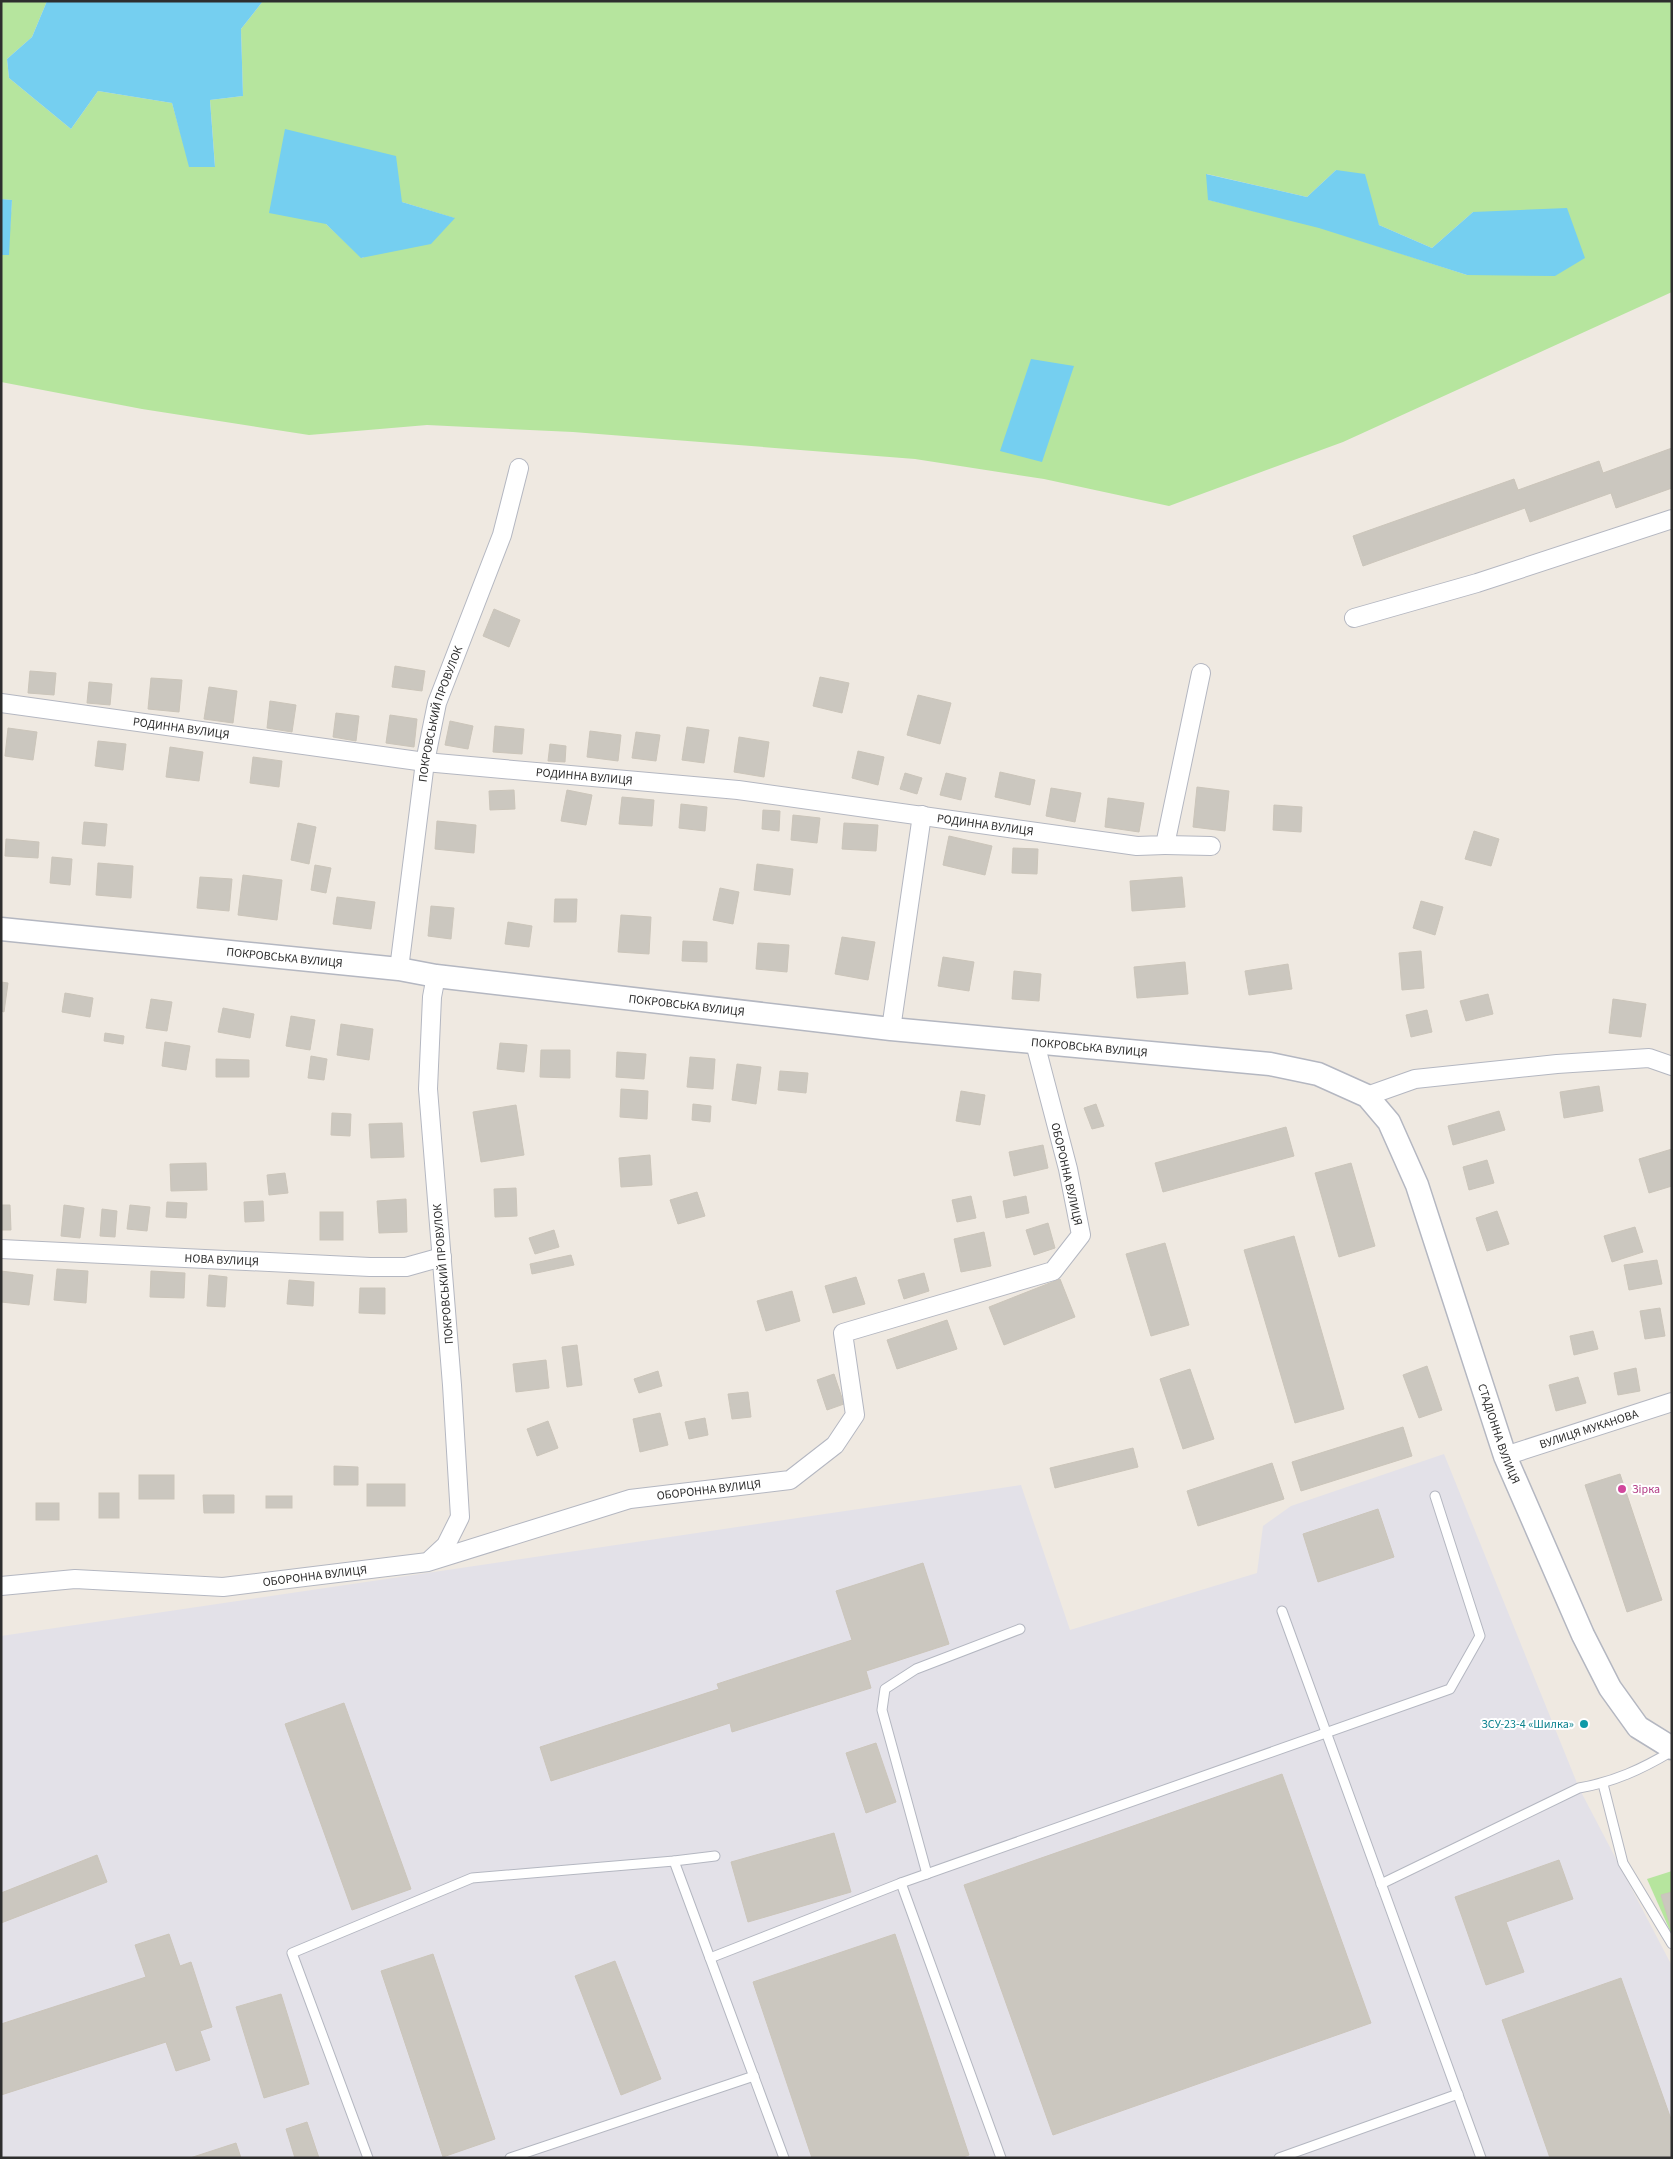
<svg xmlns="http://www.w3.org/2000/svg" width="1673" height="2159" font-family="'Source Sans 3',sans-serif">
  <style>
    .industrial { fill: #e3e1e8 }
    .green { fill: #b6e59e; fill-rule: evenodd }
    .water { fill: #75cff0 }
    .building { fill: #cbc7bf; stroke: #cbc5ba }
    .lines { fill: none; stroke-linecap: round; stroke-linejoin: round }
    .service-casing { stroke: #b4b7c1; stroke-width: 11 }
    .minor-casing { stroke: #b4b7c1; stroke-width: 20 }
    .tertiary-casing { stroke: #b4b7c1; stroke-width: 25 }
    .service { stroke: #fff; stroke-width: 9 }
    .minor { stroke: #fff; stroke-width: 18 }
    .tertiary { stroke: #fff; stroke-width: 22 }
    .hotel-dot { fill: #d1479c; stroke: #fff; stroke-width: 2 }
    .culture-dot { fill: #0f9aa8; stroke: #fff; stroke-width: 2 }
    .labels { text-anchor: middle; stroke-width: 4; stroke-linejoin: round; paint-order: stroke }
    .street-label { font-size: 12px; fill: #2e2e2e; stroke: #fff }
    .hotel-label { font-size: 12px; fill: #b23c85; stroke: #fff; text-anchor: start }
    .culture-label { font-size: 12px; fill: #0d838f; stroke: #fff; text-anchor: end }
  </style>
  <rect width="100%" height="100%" fill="#efe9e1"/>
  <!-- industrial -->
  <path class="industrial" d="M1444 1454 1579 1788 1672 1966V2158H1V1636L1021 1485 1070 1630 1257 1573 1263 1526 1291 1506Z"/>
  <!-- green -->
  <g class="green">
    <path d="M1 1H47L32 37 7 59 9 78 71 129 98 91 172 103 190 167 215 166 210 100 243 96 241 29 263 1H1672V292L1343 442 1169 506 1044 479 915 459 573 432 427 425 309 435 142 409 1 382V255H8L12 200 1 199ZM1336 170 1379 225 1432 248 1473 212 1467 275 1319 227 1209 200 1207 174 1307 197ZM402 202 454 218 362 258 326 224Z"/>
    <path d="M1672 1871V1935L1647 1879Z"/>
  </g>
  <!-- water -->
  <g class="water">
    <path d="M47 1H263L241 29 243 96 210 100 215 167H189L172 103 98 91 71 129 9 78 7 59 32 37Z"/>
    <path d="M285 129 396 156 402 202 455 218 431 244 361 258 326 224 269 213Z"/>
    <path d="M1336 170 1365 174 1379 225 1432 248 1473 212 1567 208 1585 258 1555 276 1467 275 1319 228 1208 200 1206 174 1307 197Z"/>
    <path d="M1 199 12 200 9 255H1Z"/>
    <path d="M1031 359 1074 366 1042 462 1000 451Z"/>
  </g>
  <!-- building -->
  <g class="building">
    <path d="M1672 448V488L1616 508 1611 493 1530 522 1525 508 1363 566 1353 536 1514 479 1518 490 1599 461 1603 473Z"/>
    <path d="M494 609 520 620 509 647 483 636Z"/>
    <path d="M395 666 425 671 422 691 392 687Z"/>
    <path d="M30 671 56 673 54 695 28 693Z"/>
    <path d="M820 677 849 683 842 713 813 706Z"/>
    <path d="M151 678 182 680 179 712 148 709Z"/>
    <path d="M89 682 112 684 110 705 87 703Z"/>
    <path d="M209 687 237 691 233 723 204 719Z"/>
    <path d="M918 695 951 703 940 744 907 735Z"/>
    <path d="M270 701 296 705 292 732 267 728Z"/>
    <path d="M336 713 359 716 356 741 333 737Z"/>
    <path d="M390 715 417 719 414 747 386 743Z"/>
    <path d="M450 721 473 726 468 749 445 745Z"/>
    <path d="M495 726 524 729 522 754 493 752Z"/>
    <path d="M687 727 709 730 704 763 682 760Z"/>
    <path d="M8 728 37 732 33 760 5 756Z"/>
    <path d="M590 731 621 735 618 761 587 757Z"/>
    <path d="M636 732 660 735 656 761 632 758Z"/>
    <path d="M739 737 769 742 764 777 734 772Z"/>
    <path d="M98 741 126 744 123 770 95 766Z"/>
    <path d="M550 744 566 746 565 762 548 761Z"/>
    <path d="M170 747 203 752 199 781 166 777Z"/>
    <path d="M858 751 884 757 878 785 852 778Z"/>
    <path d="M253 757 282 761 279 787 250 783Z"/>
    <path d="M1000 772 1035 780 1030 805 995 797Z"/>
    <path d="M905 773 922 778 917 794 900 789Z"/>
    <path d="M946 773 966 778 961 800 940 795Z"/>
    <path d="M1197 787 1229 791 1225 831 1193 827Z"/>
    <path d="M1051 788 1081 793 1075 822 1046 816Z"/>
    <path d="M514 790 515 809 490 810 489 791Z"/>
    <path d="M567 790 592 795 586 825 561 821Z"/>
    <path d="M622 797 654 800 652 826 619 824Z"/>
    <path d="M1108 798 1144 803 1139 832 1105 827Z"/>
    <path d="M681 804 707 807 705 831 679 828Z"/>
    <path d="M1274 805 1302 807 1301 832 1273 830Z"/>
    <path d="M763 810 780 811 779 831 762 829Z"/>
    <path d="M793 815 820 818 817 843 791 840Z"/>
    <path d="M437 821 476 825 474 853 435 849Z"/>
    <path d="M84 822 107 824 105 846 82 844Z"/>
    <path d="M298 823 316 827 309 864 291 860Z"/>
    <path d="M844 823 878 825 876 851 842 849Z"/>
    <path d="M1474 831 1499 839 1491 866 1465 859Z"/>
    <path d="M949 836 992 846 985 875 943 865Z"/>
    <path d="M6 839 39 842 38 858 5 856Z"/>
    <path d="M1013 848 1038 849 1037 874 1012 873Z"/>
    <path d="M52 857 72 859 70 885 50 883Z"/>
    <path d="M98 863 133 866 131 898 96 895Z"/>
    <path d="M757 864 793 869 790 895 754 890Z"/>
    <path d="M315 865 331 868 326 893 311 890Z"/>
    <path d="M243 875 282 880 277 920 238 915Z"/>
    <path d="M200 877 232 879 229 911 197 908Z"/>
    <path d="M1182 877 1185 907 1132 911 1130 881Z"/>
    <path d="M720 888 739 892 733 924 713 920Z"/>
    <path d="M337 897 375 902 371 929 333 924Z"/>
    <path d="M555 899H577L576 922H554Z"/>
    <path d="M1421 901 1443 907 1435 935 1413 928Z"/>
    <path d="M431 906 454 908 451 939 428 936Z"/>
    <path d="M621 915 651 917 649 954 618 952Z"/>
    <path d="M508 922 532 926 529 947 505 944Z"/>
    <path d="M842 937 875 942 868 980 835 974Z"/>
    <path d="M683 941 707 942V962L682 961Z"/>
    <path d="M758 943 789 945 787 972 756 969Z"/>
    <path d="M1421 951 1424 988 1402 990 1399 953Z"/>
    <path d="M943 957 974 962 969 991 938 986Z"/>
    <path d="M1185 962 1188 994 1137 998 1134 967Z"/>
    <path d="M1288 964 1292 989 1249 995 1245 971Z"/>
    <path d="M1014 971 1041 974 1039 1001 1012 999Z"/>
    <path d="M1 982 8 983 4 1012 1 1011Z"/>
    <path d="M65 993 93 998 90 1017 62 1012Z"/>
    <path d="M1488 994 1493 1014 1466 1021 1460 1001Z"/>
    <path d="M151 999 172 1002 167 1031 146 1028Z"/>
    <path d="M1613 999 1646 1004 1641 1037 1609 1033Z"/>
    <path d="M223 1008 254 1014 250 1038 218 1032Z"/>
    <path d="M1427 1010 1432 1032 1411 1037 1406 1015Z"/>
    <path d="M291 1016 315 1020 310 1050 286 1046Z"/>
    <path d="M341 1024 373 1029 369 1060 337 1055Z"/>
    <path d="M105 1033 124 1036 123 1044 104 1041Z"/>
    <path d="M165 1042 190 1046 186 1070 162 1066Z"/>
    <path d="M500 1043 527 1045 524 1072 497 1069Z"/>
    <path d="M541 1050H570V1078L540 1077Z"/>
    <path d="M617 1052 646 1054 644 1079 616 1077Z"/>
    <path d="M311 1056 327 1059 324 1080 308 1078Z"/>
    <path d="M690 1057 715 1059 713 1089 687 1087Z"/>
    <path d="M216 1059 249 1060V1077H216Z"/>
    <path d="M737 1064 761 1067 756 1104 732 1100Z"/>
    <path d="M780 1071 808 1073 806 1093 778 1090Z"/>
    <path d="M1599 1086 1603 1111 1564 1118 1560 1092Z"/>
    <path d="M621 1089 648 1091 647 1119 620 1117Z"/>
    <path d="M961 1091 985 1095 980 1125 956 1121Z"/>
    <path d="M693 1104 711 1106 710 1122 692 1120Z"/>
    <path d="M1096 1104 1104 1126 1092 1129 1084 1108Z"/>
    <path d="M516 1105 524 1155 481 1162 473 1112Z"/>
    <path d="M1499 1111 1505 1130 1453 1145 1448 1126Z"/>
    <path d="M332 1113 351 1114 350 1136 331 1135Z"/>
    <path d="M402 1123 404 1157 371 1158 369 1124Z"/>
    <path d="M1286 1127 1294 1156 1163 1192 1155 1163Z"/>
    <path d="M1043 1145 1048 1168 1014 1176 1009 1152Z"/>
    <path d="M1672 1149V1186L1649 1193 1639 1159Z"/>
    <path d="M650 1155 652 1185 621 1187 619 1158Z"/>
    <path d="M1487 1160 1494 1183 1469 1190 1463 1167Z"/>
    <path d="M206 1163 207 1190 171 1191 170 1164Z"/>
    <path d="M1351 1163 1375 1246 1339 1257 1315 1173Z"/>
    <path d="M285 1173 288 1193 269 1195 267 1175Z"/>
    <path d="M516 1188 517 1216 495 1217 494 1189Z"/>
    <path d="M697 1192 705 1216 678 1224 670 1200Z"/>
    <path d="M971 1196 976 1218 957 1222 952 1200Z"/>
    <path d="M1026 1196 1029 1213 1006 1218 1003 1201Z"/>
    <path d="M406 1199 407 1232 379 1233 377 1201Z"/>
    <path d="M263 1201 264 1221 245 1222 244 1202Z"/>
    <path d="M167 1202 187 1203 186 1218 166 1217Z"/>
    <path d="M1 1205H10L11 1230H1Z"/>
    <path d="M64 1205 84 1208 80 1238 61 1236Z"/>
    <path d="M130 1205 150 1207 147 1231 127 1229Z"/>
    <path d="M102 1209 117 1211 115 1237 100 1236Z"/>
    <path d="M1497 1211 1509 1244 1487 1251 1476 1218Z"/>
    <rect x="320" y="1212" width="23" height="28"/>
    <path d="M1048 1223 1055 1248 1034 1255 1026 1230Z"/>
    <path d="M1635 1227 1643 1252 1612 1262 1604 1236Z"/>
    <path d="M554 1230 559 1247 535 1254 529 1238Z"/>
    <path d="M984 1232 991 1266 961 1272 954 1239Z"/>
    <path d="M1294 1236 1344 1409 1295 1423 1244 1250Z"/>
    <path d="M1165 1243 1189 1325 1151 1336 1126 1254Z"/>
    <path d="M571 1255 574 1265 532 1274 530 1264Z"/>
    <path d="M1657 1260 1662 1284 1629 1290 1624 1265Z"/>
    <path d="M57 1269 88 1271 86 1303 54 1300Z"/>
    <path d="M1 1271 33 1275 29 1305 1 1302Z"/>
    <path d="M151 1271 185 1273 184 1298 150 1297Z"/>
    <path d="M924 1273 929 1291 904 1299 898 1280Z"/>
    <path d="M209 1275 227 1277 225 1307 207 1306Z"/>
    <path d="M856 1277 865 1304 833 1313 825 1286Z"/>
    <path d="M1060 1279 1075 1317 1004 1345 989 1307Z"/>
    <path d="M289 1280 314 1282 313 1306 287 1304Z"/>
    <path d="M360 1288H385V1314L359 1313Z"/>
    <path d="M792 1291 800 1321 766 1331 757 1301Z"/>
    <path d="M1660 1308 1665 1336 1645 1339 1640 1311Z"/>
    <path d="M947 1320 957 1349 897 1369 887 1340Z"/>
    <path d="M1593 1331 1598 1349 1574 1355 1570 1336Z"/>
    <path d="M577 1345 582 1385 567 1387 562 1347Z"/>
    <path d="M546 1360 549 1388 516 1392 513 1364Z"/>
    <path d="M1427 1366 1442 1410 1419 1418 1403 1375Z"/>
    <path d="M1636 1368 1640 1391 1618 1395 1614 1373Z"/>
    <path d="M1190 1369 1214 1439 1183 1449 1160 1379Z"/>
    <path d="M658 1371 662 1386 639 1393 634 1379Z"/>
    <path d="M834 1374 844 1404 827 1410 817 1380Z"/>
    <path d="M1578 1377 1586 1403 1556 1411 1549 1385Z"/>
    <path d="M748 1392 751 1417 732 1419 728 1394Z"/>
    <path d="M660 1413 668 1445 640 1452 633 1419Z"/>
    <path d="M705 1418 708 1435 689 1439 685 1422Z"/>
    <path d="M548 1421 558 1448 537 1456 527 1429Z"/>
    <path d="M1403 1427 1412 1456 1301 1491 1292 1462Z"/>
    <path d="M1133 1448 1138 1467 1055 1488 1050 1468Z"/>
    <path d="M1272 1463 1284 1499 1198 1526 1187 1491Z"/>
    <path d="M334 1466 358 1467V1485H334Z"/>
    <path d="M1620 1474 1662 1600 1627 1612 1585 1485Z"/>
    <rect x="139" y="1475" width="35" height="24"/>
    <rect x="367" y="1484" width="38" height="22"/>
    <rect x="99" y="1493" width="20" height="25"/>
    <path d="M203 1495H234V1513H204Z"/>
    <rect x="266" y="1496" width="26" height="12"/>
    <rect x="36" y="1503" width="23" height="17"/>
    <path d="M1378 1509 1394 1557 1318 1582 1303 1534Z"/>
    <path d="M923 1563 949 1644 866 1671 871 1688 732 1732 730 1723 551 1781 540 1747 719 1689 717 1684 852 1640 836 1591Z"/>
    <path d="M344 1703 411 1889 352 1910 285 1724Z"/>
    <path d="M876 1743 896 1802 866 1813 846 1753Z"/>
    <path d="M1282 1774 1371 2023 1053 2135 964 1885Z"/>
    <path d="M834 1833 851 1892 748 1922 731 1862Z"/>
    <path d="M97 1855 107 1882 1 1923V1893Z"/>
    <path d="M1559 1860 1573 1899 1506 1922 1524 1972 1486 1985 1455 1897Z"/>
    <path d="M1672 1892V1931L1661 1895Z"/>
    <path d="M169 1934 180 1966 191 1962 212 2027 200 2031 210 2060 176 2071 166 2042 1 2095V2024L146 1977 135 1945Z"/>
    <path d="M895 1934 969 2155 960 2158H812L753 1982Z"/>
    <path d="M433 1954 495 2139 443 2157 381 1971Z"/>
    <path d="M615 1961 661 2079 621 2095 575 1976Z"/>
    <path d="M1621 1978 1672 2122V2158H1550L1502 2020Z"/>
    <path d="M281 1994 309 2084 264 2098 236 2007Z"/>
    <path d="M307 2122 319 2158H295L286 2129Z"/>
    <path d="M236 2143 241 2158H190Z"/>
  </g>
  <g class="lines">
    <!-- service casing -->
    <g class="service-casing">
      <g id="service">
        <path d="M1282 1611 1481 2158"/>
        <path d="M1603 1784 1623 1863 1672 1944"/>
        <path d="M674 1861 784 2158"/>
        <path d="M927 1874 882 1710 885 1689 916 1669 1020 1629"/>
        <path d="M901 1883 1001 2158"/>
        <path d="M1381 1884 1579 1788C1614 1782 1642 1769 1672 1751"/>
        <path d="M710 1958 901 1883 1450 1689 1480 1636 1435 1496"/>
        <path d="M368 2158 292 1953 472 1878 674 1861 715 1856"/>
        <path d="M510 2158 754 2076"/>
        <path d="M1279 2158 1458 2094"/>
      </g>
    </g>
    <!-- minor casing -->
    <g class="minor-casing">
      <g id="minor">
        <path d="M1354 618 1477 583 1672 519"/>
        <path id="s1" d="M1 703 425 762 738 790 1137 846 1165 845 1201 673"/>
        <path d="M1165 845 1211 846"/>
        <path id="s2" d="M399 969 425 762 437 703 502 535 519 468"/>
        <path d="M891 1029 922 815"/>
        <path d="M1367 1096 1415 1079 1557 1064 1649 1058 1672 1066"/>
        <path id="s3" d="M1 1249 370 1267H406L442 1257"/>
        <path id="s4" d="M1505 1456 1672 1402"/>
        <path d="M431 1559 446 1545 460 1517 452 1385 428 1089 432 997 436 976"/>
        <path id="s5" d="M1 1586 75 1579 223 1587 428 1562 630 1499 790 1480 835 1445 855 1415 843 1333 1053 1271 1081 1235 1068 1169 1035 1043"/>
      </g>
    </g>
    <!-- tertiary casing -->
    <g class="tertiary-casing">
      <g id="tertiary">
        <path id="s6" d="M1 929 399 969 436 976 891 1029 1270 1064 1318 1074 1367 1096 1389 1122 1417 1185 1505 1456 1583 1635 1610 1688 1638 1727 1672 1748"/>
      </g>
    </g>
    <!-- service -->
    <use href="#service" class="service"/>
    <!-- minor -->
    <use href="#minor" class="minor"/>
    <!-- tertiary -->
    <use href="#tertiary" class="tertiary"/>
  </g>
  <!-- markers -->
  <circle class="hotel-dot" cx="1622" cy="1489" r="5"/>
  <circle class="culture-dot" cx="1584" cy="1724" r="5"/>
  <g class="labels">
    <!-- street labels -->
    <g class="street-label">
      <text dy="4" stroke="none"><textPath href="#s2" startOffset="259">ПОКРОВСЬКИЙ ПРОВУЛОК</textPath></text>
      <text dy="4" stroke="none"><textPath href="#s1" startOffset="182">РОДИННА ВУЛИЦЯ</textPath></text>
      <text dy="4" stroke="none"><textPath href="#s1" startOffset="588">РОДИННА ВУЛИЦЯ</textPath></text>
      <text dy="4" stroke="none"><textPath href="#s1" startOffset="992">РОДИННА ВУЛИЦЯ</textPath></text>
      <text dy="4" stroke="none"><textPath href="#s6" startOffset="285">ПОКРОВСЬКА ВУЛИЦЯ</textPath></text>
      <text dy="4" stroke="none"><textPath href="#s6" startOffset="690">ПОКРОВСЬКА ВУЛИЦЯ</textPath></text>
      <text dy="4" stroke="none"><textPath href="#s6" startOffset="1095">ПОКРОВСЬКА ВУЛИЦЯ</textPath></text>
      <text transform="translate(1067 1174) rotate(77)" y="4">ОБОРОННА ВУЛИЦЯ</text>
      <text dy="4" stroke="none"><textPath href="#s3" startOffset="221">НОВА ВУЛИЦЯ</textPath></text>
      <text transform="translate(443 1274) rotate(-95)" y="4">ПОКРОВСЬКИЙ ПРОВУЛОК</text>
      <text dy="4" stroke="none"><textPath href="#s4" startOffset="88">ВУЛИЦЯ МУКАНОВА</textPath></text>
      <text dy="4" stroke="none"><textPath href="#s6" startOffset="1744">СТАДІОННА ВУЛИЦЯ</textPath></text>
      <text dy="4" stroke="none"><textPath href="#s5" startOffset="720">ОБОРОННА ВУЛИЦЯ</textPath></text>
      <text dy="4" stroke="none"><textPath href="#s5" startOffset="315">ОБОРОННА ВУЛИЦЯ</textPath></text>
    </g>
    <!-- hotel labels -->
    <g class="hotel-label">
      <text x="1632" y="1493">Зірка</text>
    </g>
    <!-- culture labels -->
    <g class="culture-label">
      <text x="1574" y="1728">ЗСУ-23-4 «Шилка»</text>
    </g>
  </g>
  <!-- border -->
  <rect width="1673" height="2159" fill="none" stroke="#2e2e2e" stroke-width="5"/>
</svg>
